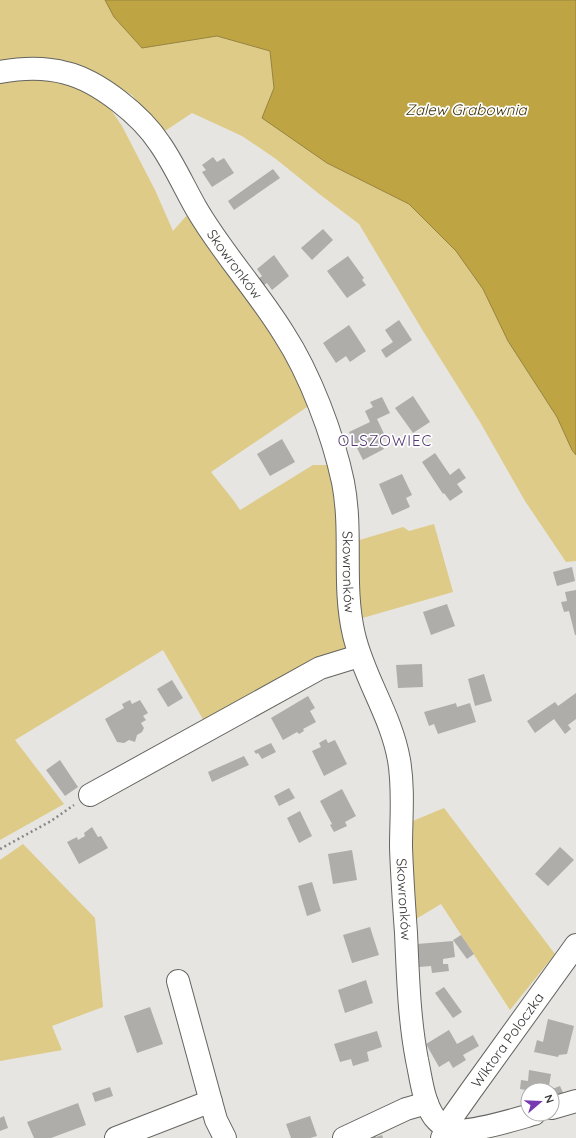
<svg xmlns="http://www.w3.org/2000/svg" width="576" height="1138" font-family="Quicksand,sans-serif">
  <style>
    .green { fill: #decb87 }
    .water { fill: #bea443; stroke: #95833e }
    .building { fill: #aeadaa }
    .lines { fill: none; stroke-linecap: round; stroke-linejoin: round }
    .minor-casing { stroke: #646460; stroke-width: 24 }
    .path { stroke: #888885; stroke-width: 2.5; stroke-dasharray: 2 3; stroke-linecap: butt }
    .minor { stroke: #fff; stroke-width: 22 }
    .labels { text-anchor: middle; stroke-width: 3.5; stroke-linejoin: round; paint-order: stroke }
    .street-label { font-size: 14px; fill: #353533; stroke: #fff }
    .water-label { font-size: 15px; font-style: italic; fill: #40350c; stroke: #fff }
    .neighbourhood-label { font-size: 15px; letter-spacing: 1px; fill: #563a76; stroke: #fff }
  </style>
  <rect width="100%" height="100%" fill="#e6e5e1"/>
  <!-- green -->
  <g class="green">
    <path d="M0 0H105L114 17 142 48 217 36 270 51 274 88 327 163 409 204 456 251 483 289 508 341 557 417 572 450 576 455V561L566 562 525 501 480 422 423 331 359 224 318 193 276 159 242 136 192 113 162 133 132 95 114 86 96 73 67 61 9 62 0 64Z"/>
    <path d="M27 74 75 84 109 107 122 126 155 190 173 231 188 214 290 355 310 405 211 472 234 501 240 510 313 465H329L337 488 349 646 346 652 204 721 163 650 15 740 64 804 0 840V78Z"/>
    <path d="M434 524 453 592 359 619 353 542 403 527 409 531Z"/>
    <path d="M444 808 555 954 510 1010 441 904 411 922 408 823Z"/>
    <path d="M23 844 95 918 103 1007 52 1026 62 1050 0 1061V860Z"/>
  </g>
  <!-- water -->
  <path class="water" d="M105 0H576V455L572 450 557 417 508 341 483 289 456 251 409 204 327 163 262 118 274 88 270 51 217 36 142 48 114 17Z"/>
  <!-- building -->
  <g class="building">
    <path d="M213 157 217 162 224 158 234 173 212 187 202 172 206 170 202 165Z"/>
    <path d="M273 169 280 178 234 210 228 201Z"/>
    <path d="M323 229 333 240 312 260 301 248Z"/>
    <path d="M274 255 289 276 272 290 267 283 263 286 258 279 262 276 257 269Z"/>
    <path d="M348 256 364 278 362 280 366 285 347 298 327 271Z"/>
    <path d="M399 320 412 340 386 358 381 350 393 342 385 330Z"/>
    <path d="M349 325 366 351 350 362 346 356 336 363 323 343Z"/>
    <path d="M413 396 430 422 413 433 395 408Z"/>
    <path d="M382 397 390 413 377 419 386 438 380 441 384 449 363 460 349 432 370 422 365 411 373 407 370 402Z"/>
    <path d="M282 439 295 462 270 476 257 454Z"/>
    <path d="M435 453 450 475 459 468 466 478 457 484 463 492 450 501 444 493 443 494 422 462Z"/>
    <path d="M402 474 412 495 406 498 410 507 392 515 379 484Z"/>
    <path d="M572 567 575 581 557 586 553 572Z"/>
    <path d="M576 590V635H575L569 611 564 612 561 602 567 601 565 592Z"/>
    <path d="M447 604 455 626 431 635 423 612Z"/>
    <path d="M422 664 423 687 398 688 396 665Z"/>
    <path d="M484 674 492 701 475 706 468 679Z"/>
    <path d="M172 680 183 698 168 707 157 689Z"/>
    <path d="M576 693V719L568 725 571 729 565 734 554 719 535 733 527 721 555 702 558 706Z"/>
    <path d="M308 696 315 708 310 711 316 722 303 729 304 731 299 734 297 732 283 740 271 718Z"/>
    <path d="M130 700 132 704 140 700 148 713 143 716 146 720 141 723 144 728 142 732 137 735 135 742 129 740 124 743 117 742 105 719 124 708 122 704Z"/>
    <path d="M456 703 457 707 470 703 476 722 438 734 434 724 429 726 424 712Z"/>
    <path d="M326 739 328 743 335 740 347 764 324 776 312 751 321 747 319 743Z"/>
    <path d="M271 743 276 752 262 759 258 753 256 754 254 751Z"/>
    <path d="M244 756 249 765 212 782 208 772Z"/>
    <path d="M60 760 78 787 65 796 46 770Z"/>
    <path d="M289 788 295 798 279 806 274 796Z"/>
    <path d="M342 789 356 816 345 822 347 826 334 832 330 825 332 824 320 801Z"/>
    <path d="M300 811 312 836 299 843 287 818Z"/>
    <path d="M92 827 98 837 101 836 108 848 79 864 67 842 77 837 78 840 85 836 84 833Z"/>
    <path d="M560 847 574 860 548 886 535 874Z"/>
    <path d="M352 850 357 880 333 884 328 854Z"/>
    <path d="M312 882 321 911 307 916 298 886Z"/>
    <path d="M370 927 379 955 352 963 343 935Z"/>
    <path d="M461 935 474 954 467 959 453 940Z"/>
    <path d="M453 941 455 957 443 959V964H448L449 971 432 973 431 966 419 967 417 944Z"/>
    <path d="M366 980 373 1003 345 1013 338 990Z"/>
    <path d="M444 987 462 1012 453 1018 435 993Z"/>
    <path d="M150 1007 163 1044 137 1053 124 1016Z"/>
    <path d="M548 1019 574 1026 567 1054 559 1055 558 1057 534 1052 537 1040 543 1042Z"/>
    <path d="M449 1030 457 1044 473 1035 479 1046 463 1055 466 1060 453 1068 449 1061 439 1067 426 1044Z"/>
    <path d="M377 1031 382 1047 367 1052 369 1061 353 1066 351 1059 340 1062 334 1044Z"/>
    <path d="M529 1070 551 1074 549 1086 551 1087 552 1089 560 1086 565 1097 552 1102V1090H528V1103L524 1102 526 1090 520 1089 521 1080 528 1081Z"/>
    <path d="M110 1087 113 1096 95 1102 92 1093Z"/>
    <path d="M78 1103 86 1125 51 1138H34L27 1122Z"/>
    <path d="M4 1116 8 1128 0 1131V1118Z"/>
    <path d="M310 1116 317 1136 310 1138H291L286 1124Z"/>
    <path d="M374 1132 376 1137 382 1135 383 1138H360Z"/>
  </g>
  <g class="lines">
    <!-- minor casing -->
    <g class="minor-casing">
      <g id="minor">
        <path id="s1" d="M0 72C22 68 44 67 66 73 99 81 142 116 160 144 174 164 184 187 196 208 222 253 257 290 284 334 310 374 333 435 343 482 353 533 342 585 354 635 364 678 391 715 399 760 404 789 401 818 401 847 402 876 404 905 406 933 408 976 409 1018 417 1060 421 1078 423 1101 434 1117 438 1122 444 1127 450 1129 466 1135 516 1119 534 1114"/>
        <path d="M90 795 320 668 359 656"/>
        <path d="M178 981 211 1102"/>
        <path d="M552 1108 576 1101"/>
        <path d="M116 1138 201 1105 211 1102 216 1120 225 1138"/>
        <path d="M344 1138 406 1109 427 1103"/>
        <path id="s2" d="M442 1138 453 1116 470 1092 576 945"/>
      </g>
    </g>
    <!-- path -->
    <path class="path" d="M0 849 51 821 74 805"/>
    <!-- minor -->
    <use href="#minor" class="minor"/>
  </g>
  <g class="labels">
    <!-- street labels -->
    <g class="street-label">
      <text dy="5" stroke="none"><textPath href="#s1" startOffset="328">Skowronków</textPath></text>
      <text dy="5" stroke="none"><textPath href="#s1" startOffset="664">Skowronków</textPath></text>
      <text dy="5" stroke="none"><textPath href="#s1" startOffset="1000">Skowronków</textPath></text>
      <text dy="5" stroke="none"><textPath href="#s2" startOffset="118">Wiktora Poloczka</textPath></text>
    </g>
    <!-- water labels -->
    <g class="water-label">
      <text x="466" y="115">Zalew Grabownia</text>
    </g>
    <!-- neighbourhood labels -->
    <g class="neighbourhood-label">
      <text x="385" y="446">OLSZOWIEC</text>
    </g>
  </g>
  <!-- north arrow -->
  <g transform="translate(540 1102) rotate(71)"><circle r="19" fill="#ffffff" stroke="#aeaead"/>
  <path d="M0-3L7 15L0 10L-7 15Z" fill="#773ab0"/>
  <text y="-6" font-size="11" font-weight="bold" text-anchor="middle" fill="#353533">N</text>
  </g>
</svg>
